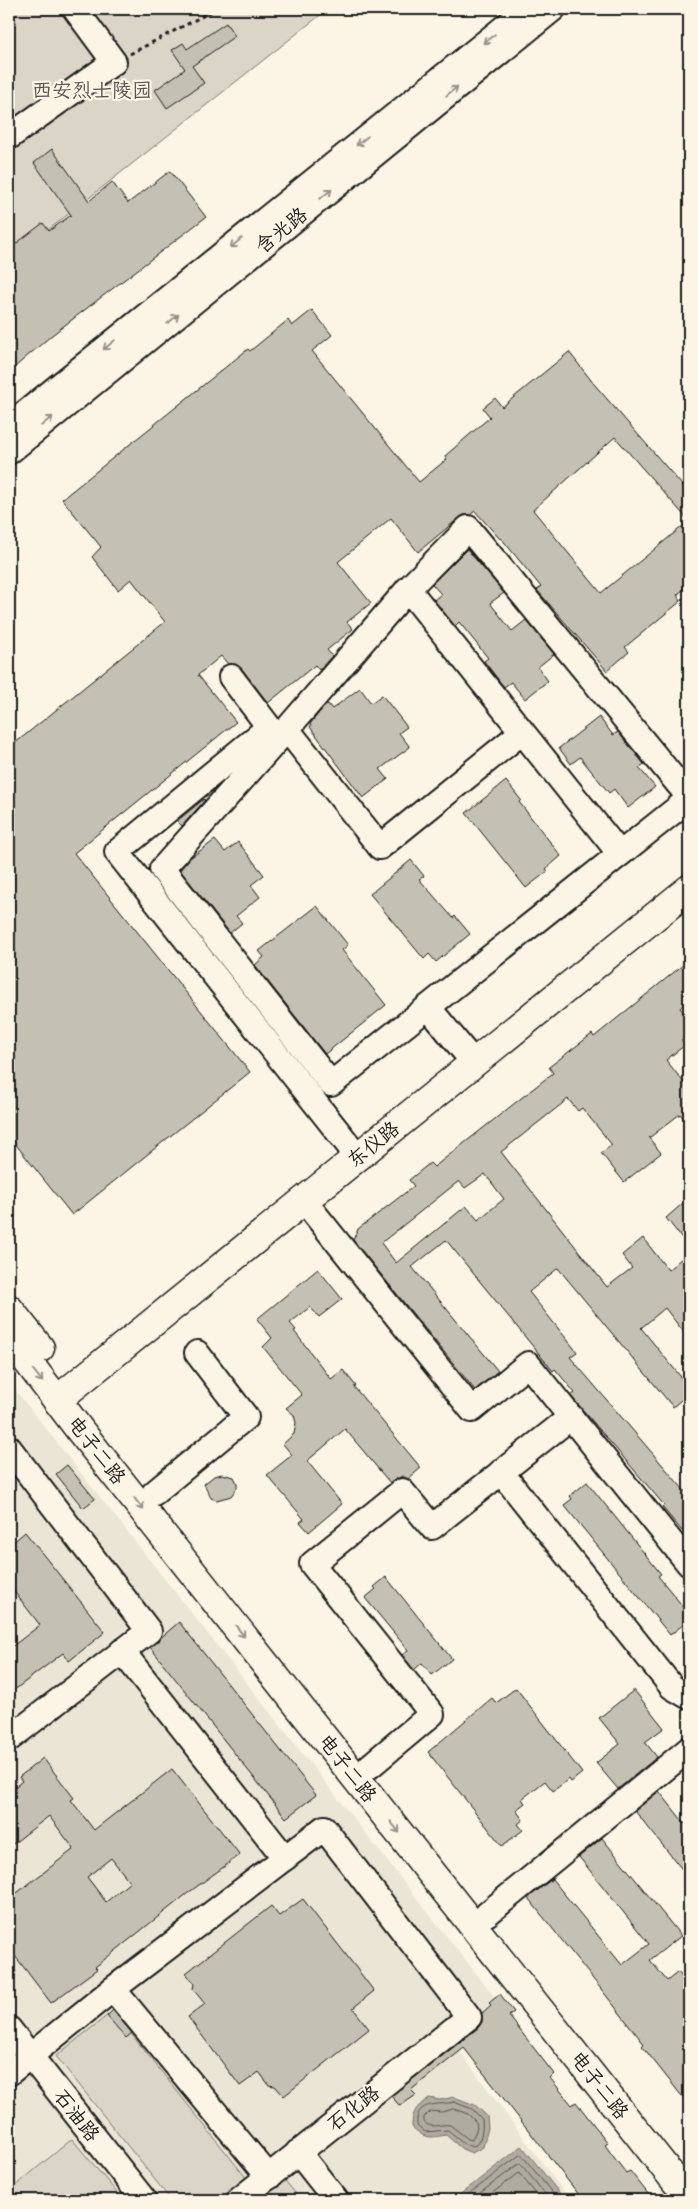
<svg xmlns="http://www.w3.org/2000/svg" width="698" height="2209" font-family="Mynerve,'LXGW WenKai TC',sans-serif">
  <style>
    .built { fill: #ebe5d6 }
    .green { fill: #dbd5c8; stroke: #7c7872 }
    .water { fill: #b0aba1; stroke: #75726c }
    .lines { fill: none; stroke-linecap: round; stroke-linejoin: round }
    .shore { stroke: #575551; stroke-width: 1 }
    .building { fill: #c4c0b3; stroke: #1c1c1c; fill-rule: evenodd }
    .minor-casing { stroke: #1c1c1c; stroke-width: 28 }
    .major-casing { stroke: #1c1c1c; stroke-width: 31 }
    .path { stroke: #1c1c1c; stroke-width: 3; stroke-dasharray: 4 4; stroke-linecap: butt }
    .minor { stroke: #fcf5e5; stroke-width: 24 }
    .major { stroke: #fcf5e5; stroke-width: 28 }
    .oneway { stroke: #97938b }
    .labels { text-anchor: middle; stroke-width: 4.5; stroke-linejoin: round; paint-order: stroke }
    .park-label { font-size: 20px; fill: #555450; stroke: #fcf5e5 }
    .street-label { font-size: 20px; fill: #1c1c1c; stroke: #fcf5e5 }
  </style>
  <rect width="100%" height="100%" fill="#fcf5e5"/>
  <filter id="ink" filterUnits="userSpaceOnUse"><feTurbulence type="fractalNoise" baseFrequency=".02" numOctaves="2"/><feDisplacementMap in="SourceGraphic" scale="10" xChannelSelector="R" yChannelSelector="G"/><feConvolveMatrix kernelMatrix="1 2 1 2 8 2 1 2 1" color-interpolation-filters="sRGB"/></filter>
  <g filter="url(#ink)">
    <!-- built -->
    <path class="built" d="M9 1382 501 2005 454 2044 570 2200H9Z"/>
    <!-- green -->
    <g class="green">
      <path d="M9 9H328L9 261Z"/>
      <path d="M113 2011 248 2180 222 2200H171L56 2056Z"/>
      <path d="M72 2139 123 2200H9V2191Z"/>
      <path d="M282 2177 301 2200H253Z"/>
    </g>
    <!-- water -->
    <g class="water">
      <path d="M454 2097 475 2105 487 2116 488 2128 483 2147 472 2153 462 2149 446 2135C429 2138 425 2139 412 2127 412 2112 416 2107 429 2098L440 2100Z"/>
      <path d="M522 2146 565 2200H453Z"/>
    </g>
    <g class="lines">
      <!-- shore -->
      <g class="shore">
        <path d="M454 2102 472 2109 482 2119C483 2129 482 2142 473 2147L465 2144 448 2130 425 2132 417 2125C415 2100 437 2106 454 2102Z"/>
        <path d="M454 2109 468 2114 476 2122 477 2128 472 2140 468 2139 450 2125C441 2123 431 2130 424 2122V2117L430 2111 441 2112Z"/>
        <path d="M461 2200 521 2154 558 2200"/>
        <path d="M471 2200 520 2163 550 2200"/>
        <path d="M483 2200 519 2173 541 2200"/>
      </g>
    </g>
    <!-- building -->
    <g class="building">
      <path d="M226 23 235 36 192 66 204 83 167 108 155 90 185 69 172 50 183 43 187 49Z"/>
      <path d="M52 149 89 201 112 182 128 203 170 171 206 217 52 335 9 372V249L43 223 49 231 71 215 34 163Z"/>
      <path d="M312 310 332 335 312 351 419 482 447 459 445 456 490 417 483 408 495 398 502 407 569 352 594 384 689 493V521L615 437 533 510 601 593 689 521V585L677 595 681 601 625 647 629 652 607 671 537 590 541 587 501 538 500 539 475 511 470 515H464L459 518 418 552 391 518 338 562 371 603 347 622 353 629 327 650 332 656 319 670 315 665 268 703 242 669 236 664H228L221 656 198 675 236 722 74 853 250 1072 72 1215 9 1136V748L165 622 131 579 118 590 92 557 101 547 62 499 248 349 250 351 288 320 292 326Z"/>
      <path d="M467 549 504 593 490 603 512 631 526 620 554 654 538 667 548 681 525 699 511 682 504 687 484 661 488 658 472 638 459 622 455 626 434 600 441 594 432 584Z"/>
      <path d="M360 688 371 703 382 695 407 727 399 733 410 747 380 769 388 779 363 798 310 727 311 726 310 724 323 708 328 704 332 709Z"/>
      <path d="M599 717 613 735 618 732 644 764 639 768 655 787 628 808 614 789 609 793 580 757 571 764 559 748Z"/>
      <path d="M506 781 521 800 519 802 561 856 546 869 548 871 526 888 466 813Z"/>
      <path d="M204 799 205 800 182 826 177 821Z"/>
      <path d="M215 840 225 852 238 842 264 875 251 885 260 897 236 916 242 923 230 933 180 870 190 858Z"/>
      <path d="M411 860 424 876 419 879 453 918 455 916 470 934 436 962 429 954 424 959 370 894Z"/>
      <path d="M317 906 348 945 342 950 386 1005 325 1054 255 965 264 957 259 951Z"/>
      <path d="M689 960V1000L680 1008 689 1019V1032L681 1040 685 1045 666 1060 689 1089V1125L680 1114 649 1138 661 1153 624 1182 601 1153 612 1145 582 1108 578 1111 568 1099 501 1152 607 1287 632 1268 622 1255 643 1238 668 1270 689 1252V1339L665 1308 641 1328 689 1387V1393L673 1407 558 1268 529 1292 577 1352 570 1357 689 1496V1524L682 1531 662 1507 664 1505 571 1396 575 1393 555 1369 553 1371 446 1240 412 1267 498 1371 475 1390 353 1240 358 1229 414 1186 409 1180 430 1163 434 1167 553 1073 549 1067 592 1034 594 1037ZM485 1174 504 1199 478 1220 466 1206 396 1263 381 1243 459 1181 465 1188Z"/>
      <path d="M689 1198V1247L666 1218Z"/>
      <path d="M318 1269 342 1299 319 1317 310 1307 290 1323 296 1330 294 1331 331 1379 343 1370 356 1386 354 1387 421 1468 408 1479 402 1476 390 1483 345 1429 307 1461 342 1504 309 1532 300 1522 304 1519 267 1475 292 1455 283 1444 294 1434 296 1423 294 1415 286 1408 302 1395 263 1347 272 1338 257 1319Z"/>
      <path d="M67 1465 95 1499 83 1508 56 1474Z"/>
      <path d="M222 1474 234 1477 237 1483V1488L231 1496 217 1500 211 1498 204 1484 214 1476Z"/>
      <path d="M587 1482 661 1574 658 1576 689 1614V1620L670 1635 564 1505 572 1499 570 1496Z"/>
      <path d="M25 1532 105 1632 69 1661 63 1653 9 1694V1649L40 1625 9 1585V1546Z"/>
      <path d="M386 1577 452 1659 432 1675 422 1663 414 1670 402 1655 408 1650 365 1598 376 1589 374 1587Z"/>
      <path d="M179 1622 316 1795 286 1818 150 1647Z"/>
      <path d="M516 1688 582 1773 571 1782 569 1779 553 1791 545 1781 522 1799 525 1803 516 1810 523 1820 518 1824 523 1830 502 1846 428 1752 492 1698 496 1703Z"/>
      <path d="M634 1690 664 1728 645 1742 657 1757 618 1789 596 1763 620 1744 599 1718Z"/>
      <path d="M43 1758 74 1798 71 1800 94 1830 172 1769 240 1855 188 1893 95 1967 97 1969 51 2003 9 1948V1899L74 1849 49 1816 9 1847V1792L22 1781 19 1777ZM111 1858 130 1882 106 1902 87 1877Z"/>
      <path d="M659 1791 689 1829V1878L635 1811Z"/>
      <path d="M602 1838 681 1936 650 1960 667 1981 678 1972 689 1986V2105L642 2046 644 2044 601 1989 528 1898 552 1879 622 1965 649 1944 579 1857Z"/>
      <path d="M303 1899 374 1991 353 2008 369 2029 284 2096 275 2086 269 2085 259 2072 240 2086 188 2017 205 2004 193 1989 194 1984 186 1973 271 1906 279 1916Z"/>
      <path d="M500 1994 514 2012 509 2016 554 2074 550 2078 572 2105 576 2102 608 2143 605 2145 613 2156 626 2173 630 2171 653 2200H583L464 2048 411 2090 416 2095 400 2106 391 2096 478 2028 482 2022V2013L491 2005 489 2003Z"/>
      <path d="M113 2010 132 2033 126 2038 107 2016Z"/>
    </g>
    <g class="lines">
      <!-- minor casing -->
      <g class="minor-casing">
        <g id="minor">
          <path d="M9 137 114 62 75 9"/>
          <path d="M9 426 527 9"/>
          <path d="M9 452 553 9"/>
          <path d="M408 589 620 854"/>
          <path d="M231 677 269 727 117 852 358 1157"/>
          <path d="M287 729 380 847 522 732"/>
          <path d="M428 1007 689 799"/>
          <path d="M474 1063 428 1007 331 1084 162 869 287 729 408 589 468 528 689 797"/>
          <path d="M314 1213 472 1410 528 1364 689 1564"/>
          <path d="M9 1448 149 1631 9 1739"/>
          <path d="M501 1472 672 1687 689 1697"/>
          <path d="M154 1493 246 1417 197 1353"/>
          <path d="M122 1651 285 1858"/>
          <path d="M370 1766 432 1714 312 1564 402 1491 432 1527 571 1417"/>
          <path d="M487 1914 689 1749"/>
          <path d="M113 1989 269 2177"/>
          <path d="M9 2029 144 2200"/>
          <path d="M9 2073 113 1989 324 1828 469 2017 239 2200"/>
          <path d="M298 2152 336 2200"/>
        </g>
      </g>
      <!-- major casing -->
      <g class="major-casing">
        <g id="major">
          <path d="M9 1309 40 1348"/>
          <path d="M9 1337 82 1433 689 2198"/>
          <path d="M57 1400 689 889"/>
        </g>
      </g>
      <!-- path -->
      <path class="path" d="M130 54 216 9"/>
      <!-- minor -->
      <use href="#minor" class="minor"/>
      <!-- major -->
      <use href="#major" class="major"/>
    </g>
    <!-- one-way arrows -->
    <defs><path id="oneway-shaft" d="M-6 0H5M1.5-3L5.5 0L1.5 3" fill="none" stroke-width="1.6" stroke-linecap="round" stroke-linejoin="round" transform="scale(1.25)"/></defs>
    <g class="oneway">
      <use href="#oneway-shaft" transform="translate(489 39) rotate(141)"/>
      <use href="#oneway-shaft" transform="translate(452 91) rotate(-39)"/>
      <use href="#oneway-shaft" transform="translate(362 141) rotate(141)"/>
      <use href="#oneway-shaft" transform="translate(326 194) rotate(-39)"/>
      <use href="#oneway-shaft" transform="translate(236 243) rotate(141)"/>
      <use href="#oneway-shaft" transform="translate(173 319) rotate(-39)"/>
      <use href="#oneway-shaft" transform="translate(109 345) rotate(141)"/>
      <use href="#oneway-shaft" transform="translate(47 421) rotate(-39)"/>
      <use href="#oneway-shaft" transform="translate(38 1376) rotate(52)"/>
      <use href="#oneway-shaft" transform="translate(139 1504) rotate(52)"/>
      <use href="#oneway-shaft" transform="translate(240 1631) rotate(52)"/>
      <use href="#oneway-shaft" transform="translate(395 1827) rotate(52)"/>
    </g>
  </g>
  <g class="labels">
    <!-- park labels -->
    <g class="park-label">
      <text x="92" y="97">西安烈士陵园</text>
    </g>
    <!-- street labels -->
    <g class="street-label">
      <text transform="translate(281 230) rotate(-39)" y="7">含光路</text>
      <text transform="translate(373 1144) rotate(-39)" y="7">东仪路</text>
      <text transform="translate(97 1450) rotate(52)" y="7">电子二路</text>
      <text transform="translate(348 1768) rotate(52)" y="7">电子二路</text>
      <text transform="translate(600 2085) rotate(52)" y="7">电子二路</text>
      <text transform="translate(353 2108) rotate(-38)" y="7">石化路</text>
      <text transform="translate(77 2115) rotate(52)" y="7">石油路</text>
    </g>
  </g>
  <!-- margin -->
  <rect width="698" height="2209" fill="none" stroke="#fcf5e5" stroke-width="30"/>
  <rect x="15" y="15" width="668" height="2179" fill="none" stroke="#1c1c1c" stroke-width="2" filter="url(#ink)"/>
</svg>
